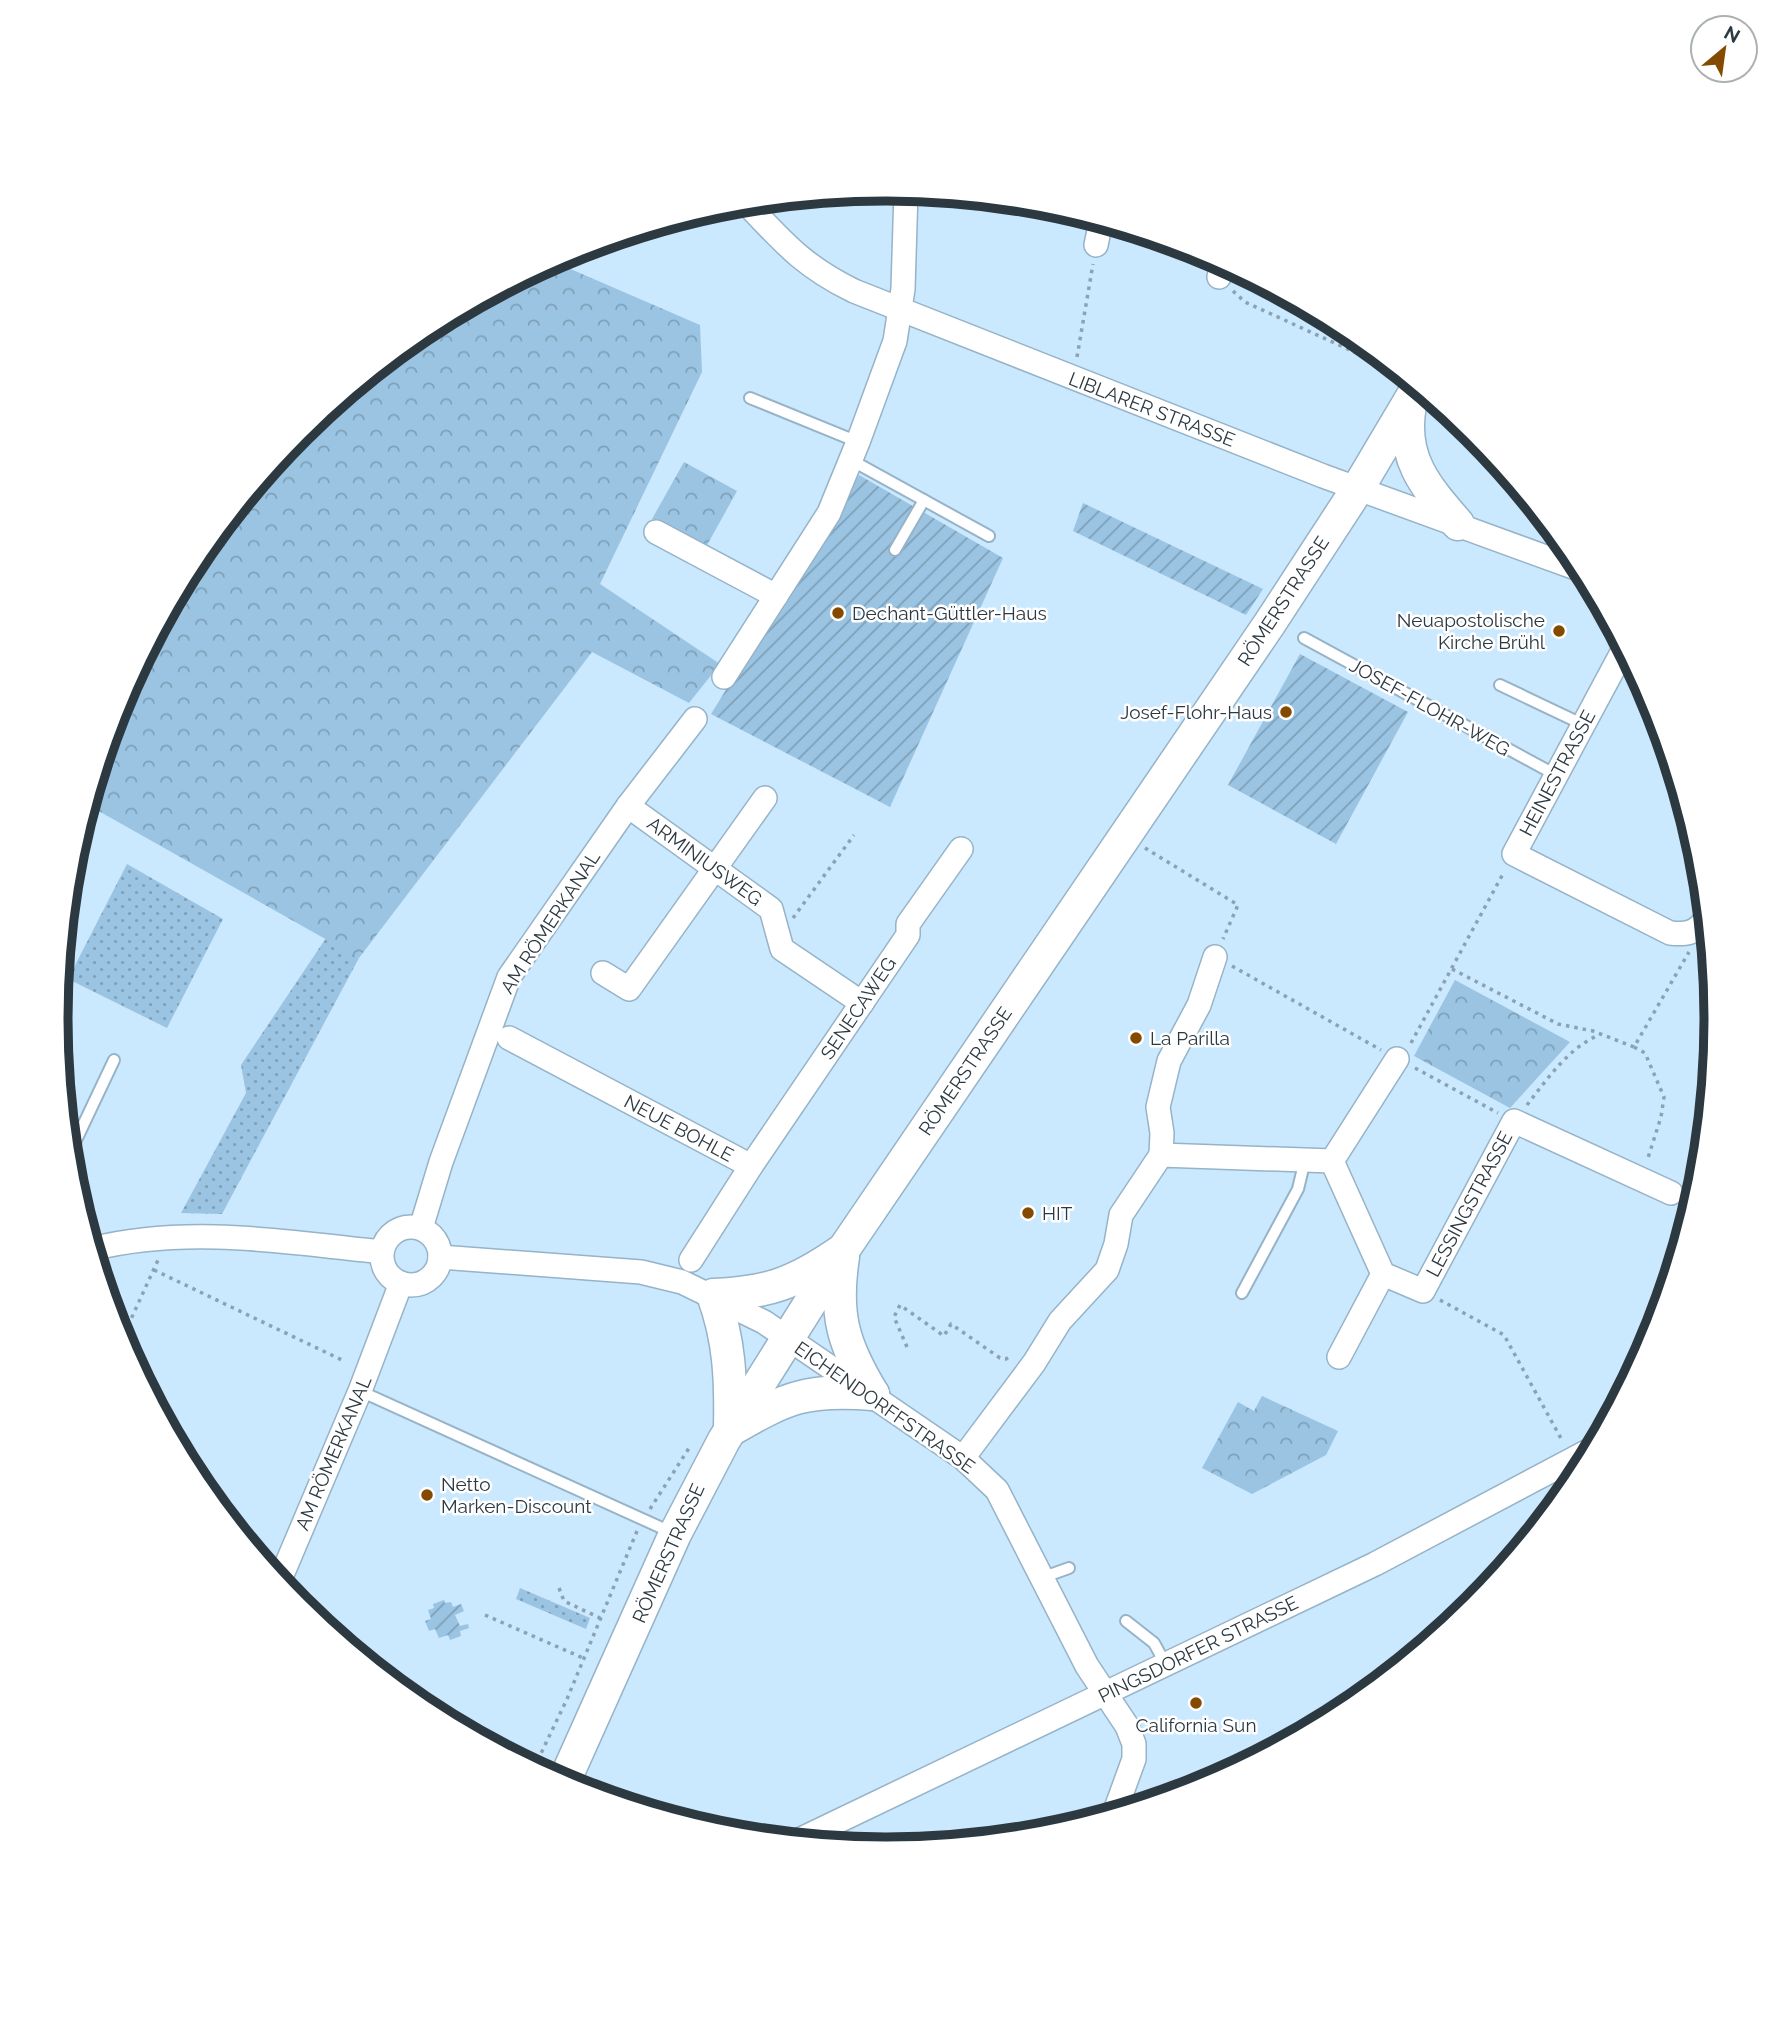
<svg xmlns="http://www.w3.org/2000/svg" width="1773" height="2039" font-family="Raleway,sans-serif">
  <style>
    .grass { fill: url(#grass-dots) }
    .forest { fill: url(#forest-crowns) }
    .garden { fill: url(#garden-furrows) }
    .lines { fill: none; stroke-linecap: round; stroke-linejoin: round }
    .service-casing { stroke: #96b3c7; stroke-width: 14 }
    .minor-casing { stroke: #96b3c7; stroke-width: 26 }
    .secondary-casing { stroke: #96b3c7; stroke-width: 35 }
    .path { stroke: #8ba2b3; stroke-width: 3.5; stroke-dasharray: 3.5 5; stroke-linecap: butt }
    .service { stroke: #fff; stroke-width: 10 }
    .minor { stroke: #fff; stroke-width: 23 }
    .secondary { stroke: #fff; stroke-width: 32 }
    .poi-dot { fill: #844a00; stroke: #fff; stroke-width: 2.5 }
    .labels { text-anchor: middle; stroke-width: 5; stroke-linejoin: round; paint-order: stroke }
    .street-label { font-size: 19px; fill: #2d3941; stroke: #fff }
    .poi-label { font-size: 19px; fill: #2d3941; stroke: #fff; text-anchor: start }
    .rim { fill: none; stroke: #2d3941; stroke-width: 9 }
  </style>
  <defs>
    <pattern id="grass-dots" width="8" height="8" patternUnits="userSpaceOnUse" patternTransform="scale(1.75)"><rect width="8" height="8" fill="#9ac4e2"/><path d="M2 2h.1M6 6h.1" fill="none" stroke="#7ea0b9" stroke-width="1.8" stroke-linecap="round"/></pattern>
    <pattern id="forest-crowns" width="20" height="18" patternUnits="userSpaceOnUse" patternTransform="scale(1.75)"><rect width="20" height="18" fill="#9ac4e2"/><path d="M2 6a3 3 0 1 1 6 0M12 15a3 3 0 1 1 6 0" fill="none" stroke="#7ea0b9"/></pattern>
    <pattern id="garden-furrows" width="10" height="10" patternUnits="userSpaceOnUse" patternTransform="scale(1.75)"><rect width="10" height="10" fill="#9ac4e2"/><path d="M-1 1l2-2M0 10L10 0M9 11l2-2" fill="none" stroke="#7ea0b9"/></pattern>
  </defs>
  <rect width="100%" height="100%" fill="#cae8fe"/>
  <!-- grass -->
  <g class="grass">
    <path d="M127 864 223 919 167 1028 68 979Z"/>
    <path d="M326 938 359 958 222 1214 181 1213 246 1093 241 1065Z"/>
    <path d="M520 1588 590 1618 586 1629 516 1599Z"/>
  </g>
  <!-- forest -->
  <g class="forest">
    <path d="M552 261 700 325 702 372 600 584 720 664 689 703 592 652 359 958 88 805 119 701 196 558 300 432 425 329Z"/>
    <path d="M684 462 737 491 706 547 652 519Z"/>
    <path d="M1455 980 1570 1042 1510 1108 1414 1056Z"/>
    <path d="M1262 1396 1338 1431 1326 1455 1252 1494 1202 1468 1238 1402 1254 1411Z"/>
  </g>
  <!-- garden -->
  <g class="garden">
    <path d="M859 475 1003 558 890 807 711 714Z"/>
    <path d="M1083 503 1263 589 1246 615 1073 531Z"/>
    <path d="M1300 654 1408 712 1336 844 1228 785Z"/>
    <path d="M444 1600 445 1603 451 1602 453 1607 461 1604 464 1611 455 1615 460 1626 468 1624 469 1628 460 1631 461 1636 450 1640 448 1635 439 1638 435 1629 429 1631 425 1621 431 1619 428 1610 434 1608 433 1604Z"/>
  </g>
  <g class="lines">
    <!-- service casing -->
    <g class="service-casing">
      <g id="service">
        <path d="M750 398 858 442"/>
        <path d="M851 460 989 536"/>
        <path d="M895 550 924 500"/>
        <path d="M1304 638 1556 775"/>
        <path d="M1500 685 1582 724"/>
        <path d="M69 1155 114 1060"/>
        <path d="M1242 1293 1298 1189 1305 1160"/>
        <path d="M360 1391 673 1533"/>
        <path d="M1044 1577 1069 1568"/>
        <path d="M1126 1621 1154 1643 1165 1663"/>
      </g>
    </g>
    <!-- minor casing -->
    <g class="minor-casing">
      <g id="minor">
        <path d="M746 203C784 243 803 266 854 291L1323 476 1584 571"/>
        <path d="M1096 245 1101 221"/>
        <path d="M1219 277 1223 262"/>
        <path d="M656 532 776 596"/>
        <path d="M1625 647 1514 854 1670 933C1687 935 1697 933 1707 917"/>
        <path d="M724 677 829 513 858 442 895 341 903 289 906 191"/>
        <path d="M628 806 771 909 782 949 862 1003"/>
        <path d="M603 973 629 989 765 798"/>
        <path d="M509 1038 751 1166 691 1260"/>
        <path d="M1161 1155 1162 1133 1158 1107 1169 1061 1199 1005 1215 957"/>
        <path d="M1332 1161 1383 1274 1423 1291 1514 1121 1671 1193"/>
        <path d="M1332 1161 1397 1059"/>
        <path d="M751 1166 908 935V924L961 849"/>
        <circle cx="411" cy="1256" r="29"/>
        <path d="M421 1228 441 1162 509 977 628 806 695 719"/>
        <path d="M92 1249C187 1225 287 1242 382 1252"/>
        <path d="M440 1257 641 1272 682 1282 764 1322 963 1458 997 1490 1087 1666 1127 1726 1134 1744V1759L1114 1814"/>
        <path d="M1339 1357 1383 1274"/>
        <path d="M963 1458 1034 1363 1060 1321 1107 1270 1116 1244 1121 1215 1161 1155 1332 1161"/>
        <path d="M279 1582 360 1391 401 1283"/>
        <path d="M797 1841 1375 1564 1594 1448"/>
      </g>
    </g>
    <!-- secondary casing -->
    <g class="secondary-casing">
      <g id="secondary">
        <path d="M1410 405C1400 458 1426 487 1458 524"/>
        <path d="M843 1257C834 1314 843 1345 873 1394"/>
        <path d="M734 1428C789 1396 809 1389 873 1394"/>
        <path d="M730 1429C731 1382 730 1340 713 1295 768 1293 795 1283 840 1252"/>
        <path d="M563 1784 675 1534 724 1440 844 1249 1270 623 1358 488 1418 387"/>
      </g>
    </g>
    <!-- path -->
    <g class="path">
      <path d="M1233 291 1245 302 1398 372"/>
      <path d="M1077 357 1093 264"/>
      <path d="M1145 848 1238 905 1223 939"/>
      <path d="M793 918 854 835"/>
      <path d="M1232 966 1381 1050"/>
      <path d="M1452 969 1558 1024 1593 1031 1634 1047 1689 952"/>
      <path d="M1411 1043 1504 872"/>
      <path d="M1634 1047 1645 1053 1664 1097 1661 1117 1647 1161"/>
      <path d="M1415 1068 1498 1113"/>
      <path d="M1527 1105C1548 1078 1569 1047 1601 1034"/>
      <path d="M154 1270 344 1361"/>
      <path d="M1440 1300 1504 1335 1563 1442"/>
      <path d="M121 1341 158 1260"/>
      <path d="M907 1347 894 1317 900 1305 944 1336 951 1324 1000 1358 1006 1359 1012 1355"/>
      <path d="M650 1509 691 1445"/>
      <path d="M559 1588 564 1601 600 1618"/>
      <path d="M485 1615 583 1658"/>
      <path d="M534 1768 567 1699 637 1531"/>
    </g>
    <!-- service -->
    <use href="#service" class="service"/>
    <!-- minor -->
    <use href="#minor" class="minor"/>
    <!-- secondary -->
    <use href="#secondary" class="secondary"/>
  </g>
  <!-- markers -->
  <g class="poi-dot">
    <circle cx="838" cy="613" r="7"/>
    <circle cx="1559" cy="631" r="7"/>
    <circle cx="1286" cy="712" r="7"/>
    <circle cx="1136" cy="1038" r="7"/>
    <circle cx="1028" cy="1213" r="7"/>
    <circle cx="427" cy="1495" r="7"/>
    <circle cx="1196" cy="1703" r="7"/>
  </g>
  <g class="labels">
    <!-- street labels -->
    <g class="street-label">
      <text transform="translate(1152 409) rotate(21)" y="7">LIBLARER STRASSE</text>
      <text transform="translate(1283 601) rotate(-57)" y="7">RÖMERSTRASSE</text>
      <text transform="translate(1430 707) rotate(29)" y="7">JOSEF-FLOHR-WEG</text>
      <text transform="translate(1557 773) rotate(-62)" y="7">HEINESTRASSE</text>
      <text transform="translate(705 861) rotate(36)" y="7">ARMINIUSWEG</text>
      <text transform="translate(550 922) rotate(-57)" y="7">AM RÖMERKANAL</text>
      <text transform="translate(858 1008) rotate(-56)" y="7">SENECAWEG</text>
      <text transform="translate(965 1071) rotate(-56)" y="7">RÖMERSTRASSE</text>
      <text transform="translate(679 1128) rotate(28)" y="7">NEUE BOHLE</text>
      <text transform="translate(1469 1204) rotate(-62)" y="7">LESSINGSTRASSE</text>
      <text transform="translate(885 1407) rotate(35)" y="7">EICHENDORFFSTRASSE</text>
      <text transform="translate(333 1453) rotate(-67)" y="7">AM RÖMERKANAL</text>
      <text transform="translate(668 1553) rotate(-66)" y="7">RÖMERSTRASSE</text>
      <text transform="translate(1198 1649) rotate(-26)" y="7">PINGSDORFER STRASSE</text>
    </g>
    <!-- poi labels -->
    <g class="poi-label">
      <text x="852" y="620">Dechant-Güttler-Haus</text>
      <text x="1545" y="627" text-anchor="end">Neuapostolische<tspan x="1545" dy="22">Kirche Brühl</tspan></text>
      <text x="1272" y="719" text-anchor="end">Josef-Flohr-Haus</text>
      <text x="1150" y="1045">La Parilla</text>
      <text x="1042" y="1220">HIT</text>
      <text x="441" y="1491">Netto<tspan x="441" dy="22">Marken-Discount</tspan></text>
      <text x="1196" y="1732" text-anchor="middle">California Sun</text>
    </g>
  </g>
  <!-- crop -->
  <path d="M0 0H1773V2039H0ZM68 1019a818 818 0 1 1 1636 0a818 818 0 1 1-1636 0Z" fill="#fff" fill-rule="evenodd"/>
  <path class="rim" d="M68 1019a818 818 0 1 1 1636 0a818 818 0 1 1-1636 0Z"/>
  <!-- north arrow -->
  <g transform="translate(1724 49) rotate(29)"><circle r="33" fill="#ffffff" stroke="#abb0b3" stroke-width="2"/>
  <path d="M0-5L12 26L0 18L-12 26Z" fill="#844a00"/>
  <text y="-10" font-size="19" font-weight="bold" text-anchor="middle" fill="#2d3941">N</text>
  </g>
</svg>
